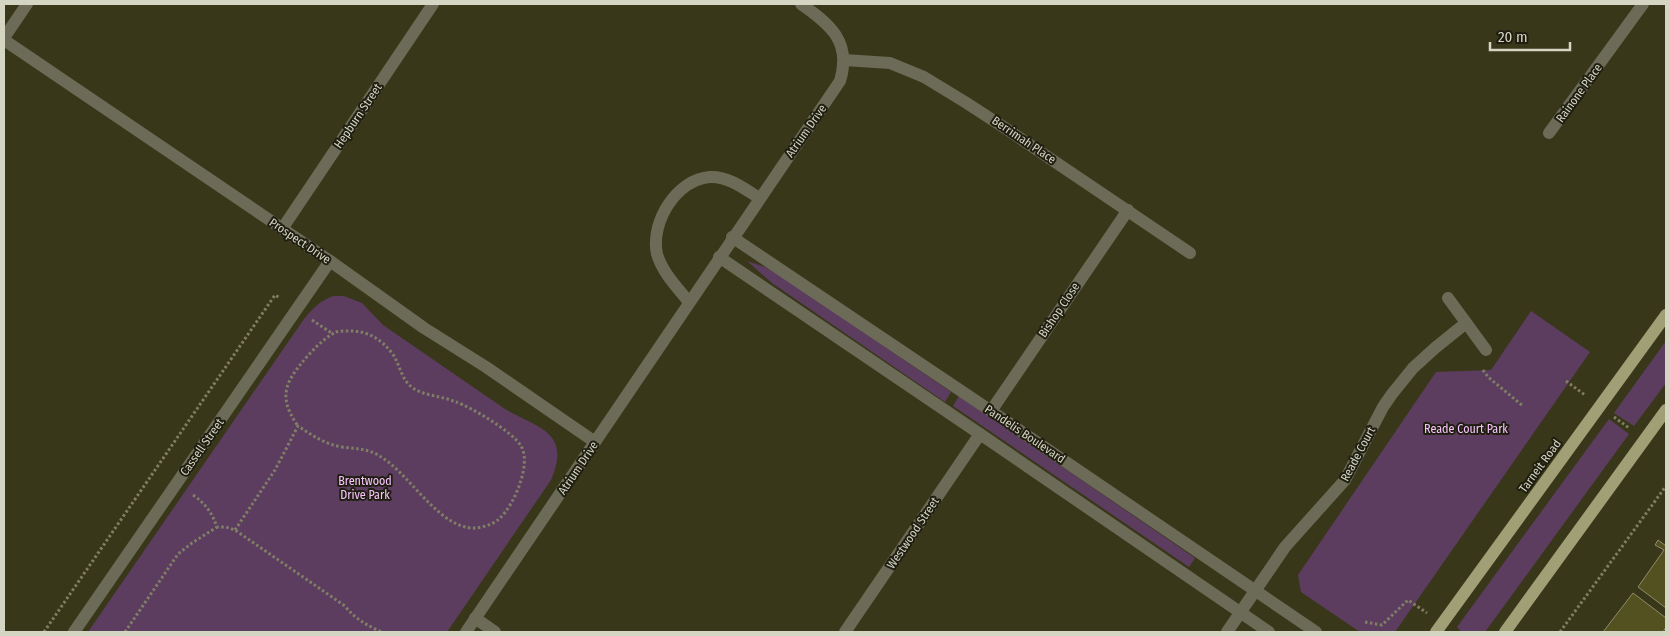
<svg xmlns="http://www.w3.org/2000/svg" width="1670" height="636" font-family="'Fira Sans Condensed',sans-serif">
  <style>
    .green { fill: #5c3d5f }
    .building { fill: #545121; stroke: #8e8c6b }
    .lines { fill: none; stroke-linecap: round; stroke-linejoin: round }
    .path { stroke: #807f66; stroke-width: 3; stroke-dasharray: 2.5 2.5; stroke-linecap: butt }
    .minor { stroke: #6c6b57; stroke-width: 12 }
    .major { stroke: #a19f75; stroke-width: 12 }
    .labels { text-anchor: middle; stroke-width: 4; stroke-linejoin: round; paint-order: stroke }
    .street-label { font-size: 12px; fill: #d5d5c3; stroke: #1f1e11 }
    .park-label { font-size: 12px; fill: #f9c4ff; stroke: #1f1e11 }
  </style>
  <rect width="100%" height="100%" fill="#393719"/>
  <!-- green -->
  <g class="green">
    <path d="M747 261 765 267 782 277 951 392 945 402 772 283Z"/>
    <path d="M333 296H344L362 303 383 325 505 409C537 428 572 431 551 480L447 632H88L304 319C313 308 320 301 333 296Z"/>
    <path d="M1531 311 1590 352 1395 632H1360L1301 592 1298 575 1436 372 1491 370Z"/>
    <path d="M1666 341V383L1634 426 1614 413Z"/>
    <path d="M959 396 1195 558 1189 567 953 406Z"/>
    <path d="M1609 419 1629 434 1485 632H1461L1457 627Z"/>
  </g>
  <!-- building -->
  <g class="building">
    <path d="M1658 540 1666 546V608L1638 587 1664 550 1655 545Z"/>
    <path d="M1633 593 1666 618V627L1663 632H1603Z"/>
  </g>
  <g class="lines">
    <!-- path -->
    <g class="path">
      <path d="M312 320 333 334"/>
      <path d="M1483 370 1488 377 1523 406"/>
      <path d="M1566 381 1585 395"/>
      <path d="M1614 417 1629 428"/>
      <path d="M193 495C206 504 212 513 217 527H226L235 530 345 606C355 619 367 625 381 632"/>
      <path d="M235 530 275 470 298 426C313 436 325 444 342 447 355 449 366 448 378 455 408 472 432 518 465 527 476 530 492 526 500 518 514 505 532 464 521 446 513 432 471 407 456 402 442 396 425 396 413 388 401 380 400 364 392 353 380 338 366 330 347 331 343 331 339 331 336 332 321 339 299 364 291 378 281 396 287 410 298 426"/>
      <path d="M1365 622 1382 625 1408 600 1427 613"/>
      <path d="M44 632 275 295 280 298"/>
      <path d="M125 632 178 554 192 543 217 527"/>
      <path d="M1560 632 1666 486"/>
    </g>
    <!-- minor -->
    <g class="minor">
      <path d="M4 38 27 4"/>
      <path d="M4 40 330 261 424 328 486 367 595 442"/>
      <path d="M844 60 890 63 924 77 965 102 1005 128 1190 253"/>
      <path d="M1549 133 1643 4"/>
      <path d="M282 229 433 4"/>
      <path d="M732 237 991 411 1316 632"/>
      <path d="M719 257 980 434 1269 632"/>
      <path d="M1448 298 1486 350"/>
      <path d="M689 302C677 287 662 272 657 254 650 222 677 179 710 177 728 176 745 189 759 198"/>
      <path d="M991 411 1128 210"/>
      <path d="M475 618 495 632"/>
      <path d="M74 632 330 261"/>
      <path d="M466 632 840 81C852 42 830 24 801 4"/>
      <path d="M845 632 980 434"/>
      <path d="M1227 632 1285 547 1345 480 1383 407 1392 394 1413 368 1435 348 1466 323"/>
    </g>
    <!-- major -->
    <g class="major">
      <path d="M1436 632 1666 315"/>
      <path d="M1505 632 1666 410"/>
    </g>
  </g>
  <g class="labels">
    <!-- street labels -->
    <g class="street-label">
      <text transform="translate(1579 93) rotate(-54)" y="4">Rainone Place</text>
      <text transform="translate(358 116) rotate(-56)" y="4">Hepburn Street</text>
      <text transform="translate(806 131) rotate(-55)" y="4">Atrium Drive</text>
      <text transform="translate(1024 140) rotate(34)" y="4">Berrimah Place</text>
      <text transform="translate(300 241) rotate(34)" y="4">Prospect Drive</text>
      <text transform="translate(1059 310) rotate(-56)" y="4">Bishop Close</text>
      <text transform="translate(1025 434) rotate(34)" y="4">Pandelis Boulevard</text>
      <text transform="translate(202 447) rotate(-55)" y="4">Cassell Street</text>
      <text transform="translate(1358 454) rotate(-62)" y="4">Reade Court</text>
      <text transform="translate(1540 466) rotate(-54)" y="4">Tarneit Road</text>
      <text transform="translate(578 468) rotate(-56)" y="4">Atrium Drive</text>
      <text transform="translate(913 533) rotate(-56)" y="4">Westwood Street</text>
    </g>
    <!-- park labels -->
    <g class="park-label">
      <text x="1466" y="433">Reade Court Park</text>
      <text x="365" y="485">Brentwood<tspan x="365" dy="14">Drive Park</tspan></text>
    </g>
  </g>
  <!-- border -->
  <rect width="1670" height="636" fill="none" stroke="#d5d5c3" stroke-width="10"/>
  <!-- scale -->
  <path d="M1490 42v8h80v-8" fill="none" stroke="#d5d5c3" stroke-width="2.5"/>
  <text x="1498" y="42" font-size="15" fill="#d5d5c3" stroke="#1f1e11" stroke-width="4" paint-order="stroke">20 m</text>
</svg>
